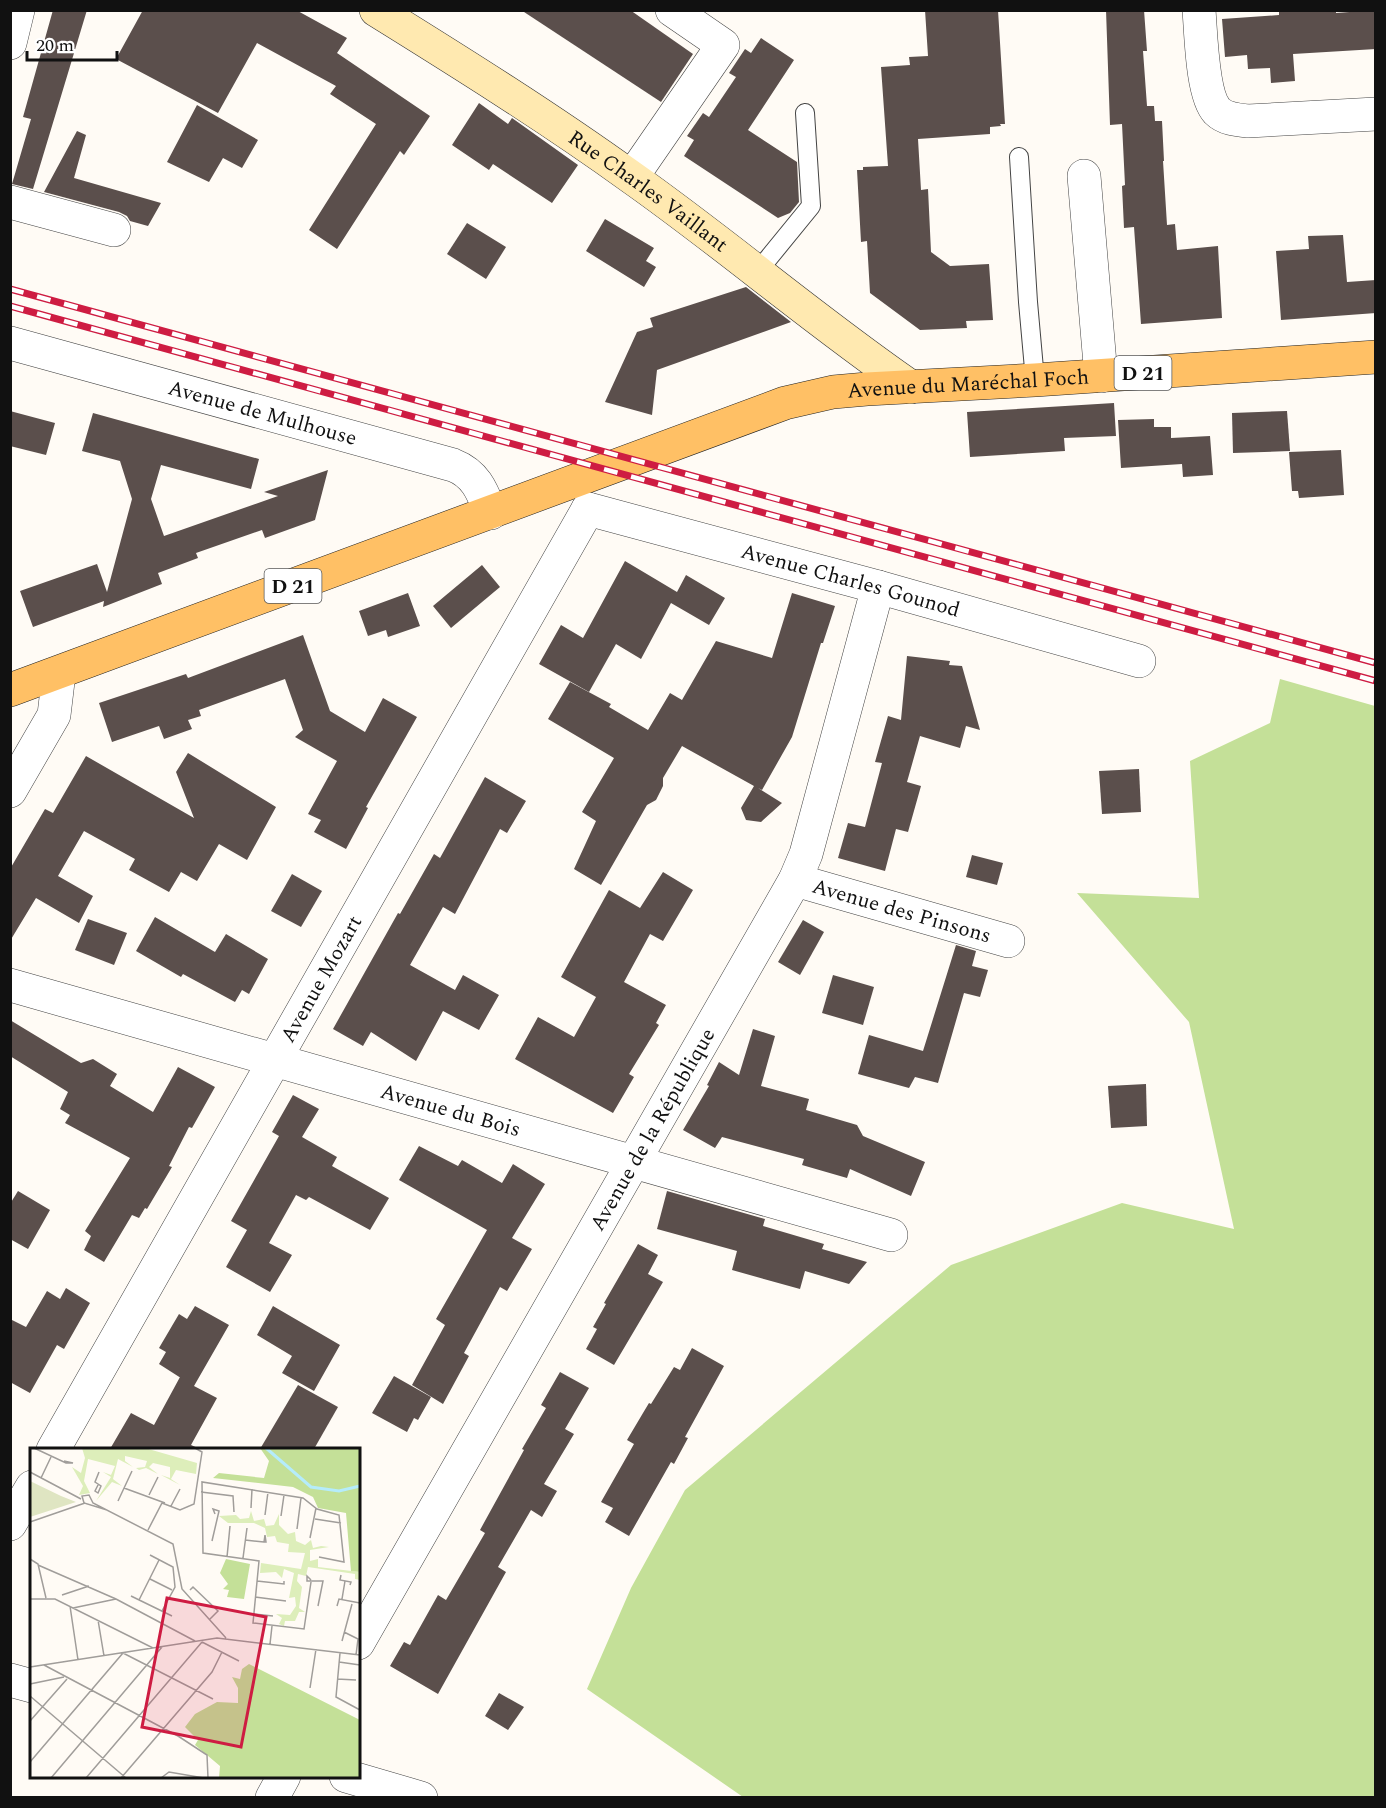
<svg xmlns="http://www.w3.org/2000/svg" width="1386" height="1808" font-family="Spectral,serif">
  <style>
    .forest { fill: #c4e098 }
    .building { fill: #5b4f4c }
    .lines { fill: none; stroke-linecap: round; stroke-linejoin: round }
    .service-casing { stroke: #444; stroke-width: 20 }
    .minor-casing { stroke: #444; stroke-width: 34 }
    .secondary-casing { stroke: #333; stroke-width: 34 }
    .primary-casing { stroke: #222; stroke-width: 34 }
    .service { stroke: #fff; stroke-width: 18 }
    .minor { stroke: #fff; stroke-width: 33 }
    .secondary { stroke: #ffe9b0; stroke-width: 33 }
    .primary { stroke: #ffc065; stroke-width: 33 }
    .rail-casing { stroke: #ce1c42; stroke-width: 7 }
    .rail { stroke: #fff; stroke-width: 4.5; stroke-dasharray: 14; stroke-linecap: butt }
    .labels { text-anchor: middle; stroke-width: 6; stroke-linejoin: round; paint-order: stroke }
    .shield { fill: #fff; stroke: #585858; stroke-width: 1.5 }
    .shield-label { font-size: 20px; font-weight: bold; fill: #111 }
    .street-label { font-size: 21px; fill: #111; stroke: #fff }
    .inset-river { fill: none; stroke: #b5ecfb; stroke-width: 3 }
    .inset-road { fill: none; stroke: #a09d9a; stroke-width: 1.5 }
    .view { fill: #ce1c42; fill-opacity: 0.15; stroke: #ce1c42; stroke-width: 3 }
    .inset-edge { fill: none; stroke: #111; stroke-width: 3 }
  </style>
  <rect width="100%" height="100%" fill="#fffbf5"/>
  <!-- forest -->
  <path class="forest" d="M1280 679 1375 706V1797H743L587 1689 631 1588 685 1490 951 1265 1122 1203 1234 1229 1189 1022 1077 893 1199 898 1190 761 1270 723Z"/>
  <!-- building -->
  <g class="building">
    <path d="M53 10H87L33 189 12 184 31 119 23 117Z"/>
    <path d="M143 10H296L347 38 337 53 430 116 404 155 400 151 337 249 309 230 376 124 330 94 336 86 257 43 218 113 116 59Z"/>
    <path d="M521 10H630L693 54 661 102Z"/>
    <path d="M925 10H998L1005 124H1000L1001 126 990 127V134L918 139 921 190 928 189 931 252 950 266 989 264 993 320 966 321 967 328 920 330 870 293 867 241 861 242 857 170H863V167L888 166 881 67 910 65 909 57 928 56Z"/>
    <path d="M1106 10H1144L1147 51H1143L1147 106H1154L1155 121H1162L1164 161H1163L1167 225 1175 224 1177 250 1218 246 1222 318 1141 324 1134 227 1124 228 1122 186 1125 185 1122 124 1110 125Z"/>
    <path d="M1279 10H1336V13L1376 10V49L1293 54 1295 81 1271 83 1270 68 1248 69 1247 55 1225 57 1222 19 1279 15Z"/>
    <path d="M761 38 794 60 748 130 797 162 799 202 790 213 778 218 684 156 694 140 687 136 703 113 709 117 736 77 729 73 745 49 751 53Z"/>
    <path d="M479 103 508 124 512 118 578 165 552 203 493 164 489 170 452 145Z"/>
    <path d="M197 105 258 140 242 168 223 158 209 182 167 162Z"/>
    <path d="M77 131 86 135 74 178 161 203 148 226 130 221 127 216 119 212 44 192Z"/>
    <path d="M605 219 654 248 646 261 656 267 644 287 586 251Z"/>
    <path d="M467 223 506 247 486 279 447 254Z"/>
    <path d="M1343 235 1347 282 1376 280V313L1281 320 1276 251 1309 249 1308 236Z"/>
    <path d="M746 287 791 322 657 370 652 415 605 402 637 332 653 327 650 318Z"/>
    <path d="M1114 403 1116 436 1064 438 1065 451 970 457 967 412Z"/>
    <path d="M10 411 55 423 46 455 10 446Z"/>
    <path d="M1287 411 1290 451 1233 453 1232 413Z"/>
    <path d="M93 413 259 459 251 489 161 465 151 499 164 536 278 496 264 492 328 470 315 520 265 538 262 530 196 553 198 558 158 573 162 584 103 607 104 601 33 627 20 591 97 564 107 592 132 499 120 461 82 451Z"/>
    <path d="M1154 419V427H1171V438L1210 436 1213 475 1183 477 1182 464 1121 468 1118 420Z"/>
    <path d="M1341 450 1344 495 1299 498 1298 491H1292L1289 452Z"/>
    <path d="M625 561 677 592 686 575 725 598 709 625 671 603 641 659 616 644 589 692 539 664 561 625 583 638Z"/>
    <path d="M482 565 500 587 451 628 433 606Z"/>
    <path d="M408 593 420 626 388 637 386 630 368 636 359 611Z"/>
    <path d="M792 593 835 606 823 643H821L792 737 762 790 758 788 782 803 761 822 746 820 741 808 754 786 682 746 663 778V786L656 800 647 805 601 885 574 869 596 821 582 812 614 758 548 719 570 682 611 704 609 707 648 730 670 693 682 700 716 641 772 658Z"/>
    <path d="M303 635 330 711 365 732 383 698 417 717 366 807 368 808 346 849 314 832 321 820 308 814 337 761 295 737 303 730 285 679 199 710 201 716 188 720 192 729 164 739 159 726 112 742 99 703 186 674 188 678Z"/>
    <path d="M907 656 950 661 949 665 962 666 980 730 966 726 960 748 920 736 907 782 921 786 908 832 896 829 885 871 838 858 848 823 865 827 882 763 875 762 888 716 901 720Z"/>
    <path d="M188 753 276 807 247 860 219 844 197 881 181 872 169 892 129 870 135 859 84 831 58 876 93 896 79 923 36 898 10 941V869L45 809 53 813 86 756 194 818 176 772Z"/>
    <path d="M1139 769 1141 812 1102 814 1099 771Z"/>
    <path d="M485 777 526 801 507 833 500 829 455 914 443 907 410 965 455 990 463 975 499 995 479 1030 443 1011 416 1061 371 1032 363 1046 333 1029 398 913 400 914 434 854 440 858Z"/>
    <path d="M972 855 1003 863 997 885 966 877Z"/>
    <path d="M663 872 693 890 663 941 650 934 624 982 666 1005 656 1023 659 1025 629 1074 634 1077 613 1113 515 1059 538 1017 574 1037 596 997 561 977 609 890 640 908Z"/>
    <path d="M292 874 322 891 301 927 271 911Z"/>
    <path d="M155 917 215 952 226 934 268 959 249 994 242 990 235 1002 183 974 181 977 136 951Z"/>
    <path d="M88 919 127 933 114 965 75 950Z"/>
    <path d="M803 920 824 932 800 975 778 962Z"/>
    <path d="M956 945 976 951 972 966 988 970 980 997 964 993 938 1083 915 1077 909 1088 858 1074 869 1035 923 1051Z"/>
    <path d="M833 975 874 987 863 1025 822 1013Z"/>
    <path d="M10 1020 81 1063 93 1059 117 1074 110 1086 153 1112 178 1067 215 1087 192 1128 189 1127 169 1166 172 1167 147 1209 145 1208 139 1218 132 1215 104 1262 84 1250 91 1236 85 1231 130 1158 65 1123 70 1115 60 1109 68 1092 10 1056Z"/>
    <path d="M753 1029 775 1036 761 1086 809 1099 806 1110 857 1125 863 1136 925 1162 911 1196 850 1169 847 1178 802 1165 804 1159 722 1137 715 1148 683 1130 709 1086 707 1085 719 1062 739 1075Z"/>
    <path d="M1146 1084 1147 1126 1111 1128 1108 1086Z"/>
    <path d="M293 1095 319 1109 302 1137 337 1157 332 1166 389 1198 370 1230 309 1197 306 1200 296 1195 269 1243 292 1255 270 1292 226 1267 247 1230 231 1221 279 1136 272 1132Z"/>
    <path d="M419 1146 458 1166 462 1160 502 1183 513 1164 545 1184 512 1238 532 1249 507 1291 500 1287 464 1353 469 1356 443 1404 412 1385 445 1325 436 1319 487 1230 399 1180Z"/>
    <path d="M18 1191 50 1210 28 1249 10 1239V1204Z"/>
    <path d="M667 1191 765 1219 763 1226 824 1244 822 1249 867 1262 849 1284 805 1271 800 1289 732 1270 737 1251 657 1229Z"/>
    <path d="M638 1244 658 1255 648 1274 663 1282 614 1365 586 1349 597 1329 593 1327 606 1304 604 1303Z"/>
    <path d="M66 1288 90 1303 64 1349 57 1345 30 1393 10 1382V1319L26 1327 47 1291 60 1299Z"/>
    <path d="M195 1306 229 1325 194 1386 217 1398 191 1445 200 1449H110L131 1413 154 1425 180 1377 184 1380 159 1364 166 1352 159 1348 179 1314 187 1319Z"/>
    <path d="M273 1306 340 1345 314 1391 282 1373 292 1356 257 1335Z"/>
    <path d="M692 1348 724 1366 685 1437 688 1438 674 1464 671 1462 629 1536 605 1522 613 1508 601 1502 634 1444 627 1440 643 1413 649 1403 651 1404 674 1367 680 1370Z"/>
    <path d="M560 1372 589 1388 565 1429 574 1434 544 1484 557 1491 542 1517 531 1510 498 1567 506 1572 438 1694 390 1666 404 1642 410 1645 438 1595 446 1600 485 1533 480 1530 524 1450 522 1449 546 1408 541 1405Z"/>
    <path d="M394 1376 431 1397 418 1420 414 1418 407 1432 372 1413Z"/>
    <path d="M298 1385 338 1407 314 1449H260Z"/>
    <path d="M499 1693 524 1707 508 1730 485 1716Z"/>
  </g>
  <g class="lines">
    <!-- service casing -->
    <g class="service-casing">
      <g id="service">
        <path d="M1019 157 1028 302 1035 380"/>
        <path d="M758 271 811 206 805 113"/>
      </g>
    </g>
    <!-- minor casing -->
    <g class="minor-casing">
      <g id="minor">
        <path d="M1199 10C1201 34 1202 95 1217 111 1225 119 1237 120 1248 121L1376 114"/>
        <path d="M10 43 18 10"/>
        <path d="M1084 176 1101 376"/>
        <path d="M632 177 723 45 672 10"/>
        <path d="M10 202 114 230"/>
        <path id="s1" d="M10 343 453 465C476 474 482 491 491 513"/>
        <path id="s2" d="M588 509 878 587 1139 661"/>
        <path d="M10 791 54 715 59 673"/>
        <path id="s3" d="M795 880 1008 941"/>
        <path id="s4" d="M10 985 891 1235"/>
        <path id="s5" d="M53 1450 588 509"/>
        <path d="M10 1524 32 1487"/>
        <path id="s6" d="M358 1643 795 880 806 854 878 587"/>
        <path d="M10 1680 32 1686"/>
        <path d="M346 1776 421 1798"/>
        <path d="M272 1798 284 1776"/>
      </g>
    </g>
    <!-- secondary casing -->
    <g class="secondary-casing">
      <g id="secondary">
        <path id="s7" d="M376 10C463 64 549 118 631 177 726 244 815 321 911 387"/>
      </g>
    </g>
    <!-- primary casing -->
    <g class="primary-casing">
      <g id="primary">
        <path id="s8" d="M10 690 785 403 833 392 867 389 1035 380 1376 357"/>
      </g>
    </g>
    <!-- service -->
    <use href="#service" class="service"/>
    <!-- minor -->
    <use href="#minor" class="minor"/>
    <!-- secondary -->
    <use href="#secondary" class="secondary"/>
    <!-- primary -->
    <use href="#primary" class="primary"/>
    <!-- rail casing -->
    <g class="rail-casing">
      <g id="rail">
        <path d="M10 289 1376 663"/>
        <path d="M10 306 1376 681"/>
      </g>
    </g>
    <!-- rail -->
    <use href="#rail" class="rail"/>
  </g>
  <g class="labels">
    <!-- shield labels -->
    <g class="shield">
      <rect x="1114.5" y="356" width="57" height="34" rx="4.5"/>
      <rect x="264.5" y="569" width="57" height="34" rx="4.5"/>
    </g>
    <g class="shield-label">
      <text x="1143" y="380">D 21</text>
      <text x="293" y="593">D 21</text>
    </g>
    <!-- street labels -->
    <g class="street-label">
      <text dy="7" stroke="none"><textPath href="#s7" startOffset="327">Rue Charles Vaillant</textPath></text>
      <text dy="7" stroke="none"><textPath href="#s8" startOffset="1011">Avenue du Maréchal Foch</textPath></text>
      <text dy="7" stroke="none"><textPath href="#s1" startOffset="262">Avenue de Mulhouse</textPath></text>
      <text dy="7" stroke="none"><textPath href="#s2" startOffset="272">Avenue Charles Gounod</textPath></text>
      <text dy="7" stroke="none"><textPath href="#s3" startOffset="111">Avenue des Pinsons</textPath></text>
      <text dy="7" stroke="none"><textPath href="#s5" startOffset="542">Avenue Mozart</textPath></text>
      <text dy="7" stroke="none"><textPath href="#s4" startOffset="458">Avenue du Bois</textPath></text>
      <text dy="7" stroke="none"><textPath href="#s6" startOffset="592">Avenue de la République</textPath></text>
    </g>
  </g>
  <!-- overview -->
  <g transform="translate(30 1448)">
    <rect width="330" height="330" fill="#fffbf5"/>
    <path d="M52 0H115L167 15 166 26 146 22 141 31 150 37 131 27 140 30V19L123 15 119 19 128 26 116 20 109 22 106 20 115 19 117 13 95 8V13L103 19 88 11 83 31 92 38 82 34 66 53 81 29 73 24 81 27 85 18 58 11 54 33 60 45 49 47 53 38 42 19 51 25 55 10ZM221 63 224 73 234 71 236 78 244 77 249 66V77L258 86 265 84 266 93 275 97 281 92 283 100 291 98 299 99 280 102V113L288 111V119L330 124V132L325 131V126L278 119 276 128 268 126 267 133 272 139 269 160 275 164H269L265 173H255L254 178 249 176 252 170 246 166 260 167 266 158 265 149 259 150 264 125 254 121 252 130 246 124 230 125 231 115 271 121 275 105 258 104 259 96 247 94 245 88 237 89 235 80 224 75H198L189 68 206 67 210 71 219 70Z" fill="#ddeeba"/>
    <path d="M230 0H330V124L321 123 316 65 288 60 283 49 263 39 183 30 189 25 234 30 239 13ZM196 111 220 116 214 151 197 149 199 142 193 141 198 136 190 125ZM219 216 330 272V330H189L190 318 165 297 168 292 155 279 165 266 187 254 208 255V240L202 229 210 231 212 221Z" fill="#c4e098"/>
    <path d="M0 33 31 48 46 54 0 69Z" fill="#dfe5c2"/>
    <path class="inset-river" d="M236 0 281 39 309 43 330 38"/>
    <path class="inset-road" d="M4 0 36 15H43L34 13M0 24 51 51M11 30 21 9M68 37 65 43 68 45 71 38 65 34 69 24M94 40 135 55M171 44 203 48 204 64M119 47 128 29M88 53 102 23M141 58 150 41M221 60 222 41M77 62 54 55 52 48 59 47 63 55 143 96 152 141 196 190M235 67 238 44M251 68 254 47M285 71 311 75M0 74 55 55M267 81 271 50M118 82 132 55 150 62 164 56 172 4 165 0M280 90 286 60M215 92 234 94H236L235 87 234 94M182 93 189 63 183 61 185 66M120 107 143 119 145 139 132 163M197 109 200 78M213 110 217 80M0 111 8 116 16 150M8 117 86 151 165 193M311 127 310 132 321 134 320 137M120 131 142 142M281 132 277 128V133H293L288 158M227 133 254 136V133M281 134 274 181 223 175 229 113 173 105 172 34 273 50 287 61 309 67 314 114 289 109M160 142 163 139 188 163 180 171M32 147 59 138M101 148 142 168M225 149 256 153M0 151H25L123 200M312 151 315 133M109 152 129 112M40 158 48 212M307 158 309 151 330 155M43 160 86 151M223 166 243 168M68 172 74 208M314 184 328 191 326 207M312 193 322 156M172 194 209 213M240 196 242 178M310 205 306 249 330 262M309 214 330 217M14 217 148 288 177 307 178 330M0 219 187 190 330 207M307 231 326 232M0 236 34 229M280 240 286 201M0 248 96 330M0 273 37 231M0 314 93 205 183 251M21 330 132 199M56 330 172 194M91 330 182 224 192 204M131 330 139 324 174 330"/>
    <path class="view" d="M137 150 236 169 211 299 112 279Z"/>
    <rect width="330" height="330" class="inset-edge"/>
  </g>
  <!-- border -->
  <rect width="1386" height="1808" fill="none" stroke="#111111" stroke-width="24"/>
  <!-- scale -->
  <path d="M27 51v9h90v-9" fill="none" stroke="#111111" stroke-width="3"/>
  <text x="36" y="51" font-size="18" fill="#111111" stroke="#ffffff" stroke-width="4.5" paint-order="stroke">20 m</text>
</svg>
